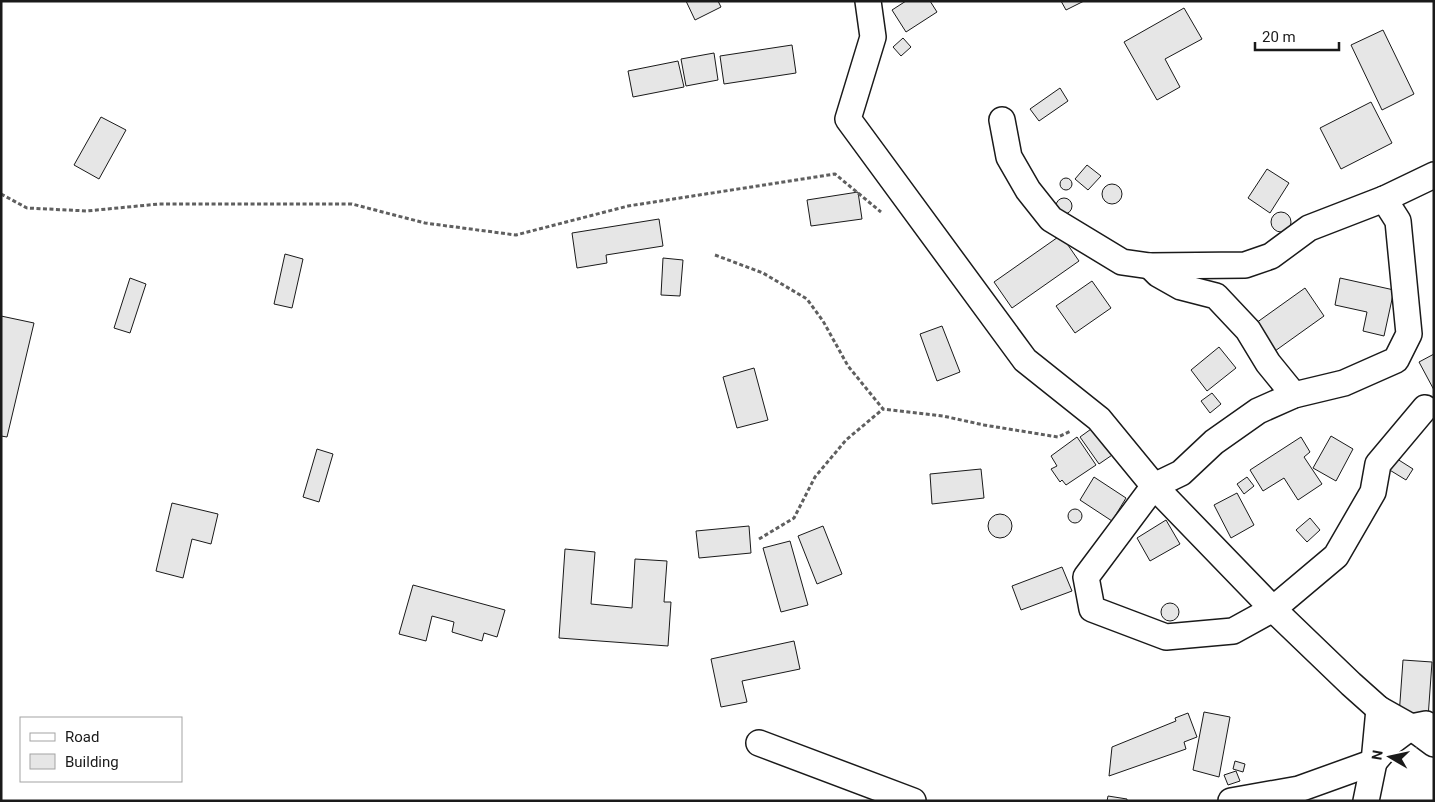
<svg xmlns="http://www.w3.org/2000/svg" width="1435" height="802" font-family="Roboto,sans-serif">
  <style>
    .building { fill: #e6e6e6; stroke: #1a1a1a }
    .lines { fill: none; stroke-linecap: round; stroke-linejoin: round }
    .minor-casing { stroke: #1a1a1a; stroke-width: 28 }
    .path { stroke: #5f5f5f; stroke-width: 3; stroke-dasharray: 4 2.5; stroke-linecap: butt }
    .minor { stroke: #fff; stroke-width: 25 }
  </style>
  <rect width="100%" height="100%" fill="#fff"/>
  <!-- building -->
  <g class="building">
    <path d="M686 1H718L721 7 695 20Z"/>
    <path d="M906 1H930L937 12 906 32 892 10Z"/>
    <path d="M1061 1H1084L1066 10Z"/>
    <path d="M1184 8 1202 39 1165 59 1180 87 1157 100 1124 42Z"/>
    <path d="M1383 30 1414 94 1382 110 1351 45Z"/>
    <path d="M903 38 911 47 901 56 893 47Z"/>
    <path d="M792 45 796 73 724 84 720 56Z"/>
    <path d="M714 53 718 80 686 86 681 59Z"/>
    <path d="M678 61 684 87 633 97 628 71Z"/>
    <path d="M1060 88 1068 101 1039 121 1030 109Z"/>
    <path d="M1371 102 1392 143 1341 169 1320 128Z"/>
    <path d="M101 117 126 130 99 179 74 165Z"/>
    <path d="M1087 165 1101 176 1088 190 1075 179Z"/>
    <path d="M1267 169 1289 183 1270 213 1248 198Z"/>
    <circle cx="1066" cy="184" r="6"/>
    <circle cx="1112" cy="194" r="10"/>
    <path d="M858 192 862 219 811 226 807 200Z"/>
    <circle cx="1064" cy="206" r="8"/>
    <circle cx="1281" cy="222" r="10"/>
    <path d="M659 219 663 246 606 255 607 263 577 268 572 233Z"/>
    <path d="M1061 235 1079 261 1012 308 994 282Z"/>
    <path d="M285 254 303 259 292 308 274 304Z"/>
    <path d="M663 258 683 260 680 296 661 295Z"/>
    <path d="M130 278 146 284 130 333 114 328Z"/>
    <path d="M1340 278 1394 290 1384 336 1363 331 1367 312 1335 305Z"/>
    <path d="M1092 281 1111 308 1075 333 1056 306Z"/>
    <path d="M1305 288 1324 316 1275 351 1256 323Z"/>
    <path d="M1 316 34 323 7 437 1 436Z"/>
    <path d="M942 326 960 372 937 381 920 334Z"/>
    <path d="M1219 347 1236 368 1207 391 1191 370Z"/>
    <path d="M1434 354V390L1419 362Z"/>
    <path d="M754 368 768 420 737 428 723 377Z"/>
    <path d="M1212 393 1221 404 1210 413 1201 401Z"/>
    <path d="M1098 424 1118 451 1099 464 1080 437Z"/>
    <path d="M1331 436 1353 449 1336 481 1313 468Z"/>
    <path d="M1077 437 1096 465 1066 485 1062 480 1060 482 1051 469 1057 466 1051 456Z"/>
    <path d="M1301 437 1310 452 1304 457 1322 484 1298 500 1284 478 1263 491 1250 470Z"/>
    <path d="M317 449 333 454 319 502 303 497Z"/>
    <path d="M1394 457 1413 469 1406 480 1388 469Z"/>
    <path d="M981 469 984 498 932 504 930 474Z"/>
    <path d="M1094 477 1126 498 1112 521 1080 500Z"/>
    <path d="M1247 477 1254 486 1244 494 1237 484Z"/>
    <path d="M1237 493 1254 525 1231 538 1214 505Z"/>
    <path d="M172 503 218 514 211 544 192 539 183 578 156 571Z"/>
    <circle cx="1075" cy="516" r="7"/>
    <circle cx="1000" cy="526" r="12"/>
    <path d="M1310 518 1320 530 1307 542 1296 530Z"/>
    <path d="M1166 520 1180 544 1150 561 1137 538Z"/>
    <path d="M749 526 751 553 699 558 696 531Z"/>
    <path d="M823 526 842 574 817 584 798 536Z"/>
    <path d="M790 541 808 605 781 612 763 548Z"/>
    <path d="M565 549 595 552 591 604 632 608 635 559 667 561 664 602H671L668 646 559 638Z"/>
    <path d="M1062 567 1072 591 1021 610 1012 586Z"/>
    <path d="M413 585 505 610 497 637 484 633 482 641 452 632 454 622 432 616 426 641 399 634Z"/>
    <circle cx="1170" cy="612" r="9"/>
    <path d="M794 641 800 669 742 681 747 702 721 707 711 659Z"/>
    <path d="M1403 660 1432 662 1428 718 1399 716Z"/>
    <path d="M1204 712 1230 717 1219 777 1193 770Z"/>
    <path d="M1188 713 1197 737 1184 742 1186 749 1109 776 1112 747 1176 721 1175 718Z"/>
    <path d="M1235 761 1245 764 1243 772 1233 769Z"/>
    <path d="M1236 771 1240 781 1228 785 1224 775Z"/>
    <path d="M1108 796 1127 799V801H1107Z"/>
  </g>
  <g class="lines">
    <!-- minor casing -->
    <g class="minor-casing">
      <g id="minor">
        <path d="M868 1 873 37 848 119 1025 360 1099 419 1154 486 1273 609 1351 684 1379 709 1411 727 1434 744"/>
        <path d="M1002 120 1009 157 1028 190 1051 219 1122 262 1150 266 1245 265 1271 256 1309 228 1384 199"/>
        <path d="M1150 266 1158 274 1181 287 1216 296 1248 330 1268 363 1294 395"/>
        <path d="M1425 408 1378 464 1373 492 1336 556 1273 609 1233 631 1166 637 1092 609 1086 577 1154 486 1181 473 1214 442 1258 411 1294 395 1344 383 1396 360 1409 334 1398 221 1384 199 1434 175"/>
        <path d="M759 743 913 801"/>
        <path d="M1231 801 1299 789 1374 762 1391 742 1411 727 1426 724"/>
        <path d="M1366 801 1374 762 1379 709"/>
      </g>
    </g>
    <!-- path -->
    <g class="path">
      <path d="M1 194 27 208 87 211 159 204H352L425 223 516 235 628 206 835 174 881 212"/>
      <path d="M715 255 763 273 807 299 823 321 848 366 883 409 943 416 984 425 1058 437 1071 431"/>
      <path d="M759 539 794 518 815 477 846 440 883 409"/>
    </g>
    <!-- minor -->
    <use href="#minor" class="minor"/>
  </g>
  <!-- border -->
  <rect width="1435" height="802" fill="none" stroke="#1a1a1a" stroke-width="5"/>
  <!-- legend -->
  <rect x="20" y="717" width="162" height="65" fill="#ffffff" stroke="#a3a3a3"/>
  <rect x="30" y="733" width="25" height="8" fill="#ffffff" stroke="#a3a3a3"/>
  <text x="65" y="742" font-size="15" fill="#1a1a1a">Road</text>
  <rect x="30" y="754" width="25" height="15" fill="#e6e6e6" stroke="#a3a3a3"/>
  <text x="65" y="767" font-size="15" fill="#1a1a1a">Building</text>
  <!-- north arrow -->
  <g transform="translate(1390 757) rotate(279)" stroke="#ffffff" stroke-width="4" paint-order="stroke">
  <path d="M0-4L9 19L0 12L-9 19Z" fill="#1a1a1a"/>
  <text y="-8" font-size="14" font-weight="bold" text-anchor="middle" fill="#1a1a1a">N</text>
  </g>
  <!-- scale -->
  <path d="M1255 42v8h84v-8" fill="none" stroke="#1a1a1a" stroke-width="2.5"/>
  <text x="1262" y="42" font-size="15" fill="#1a1a1a" stroke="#ffffff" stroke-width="4" paint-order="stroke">20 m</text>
</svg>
